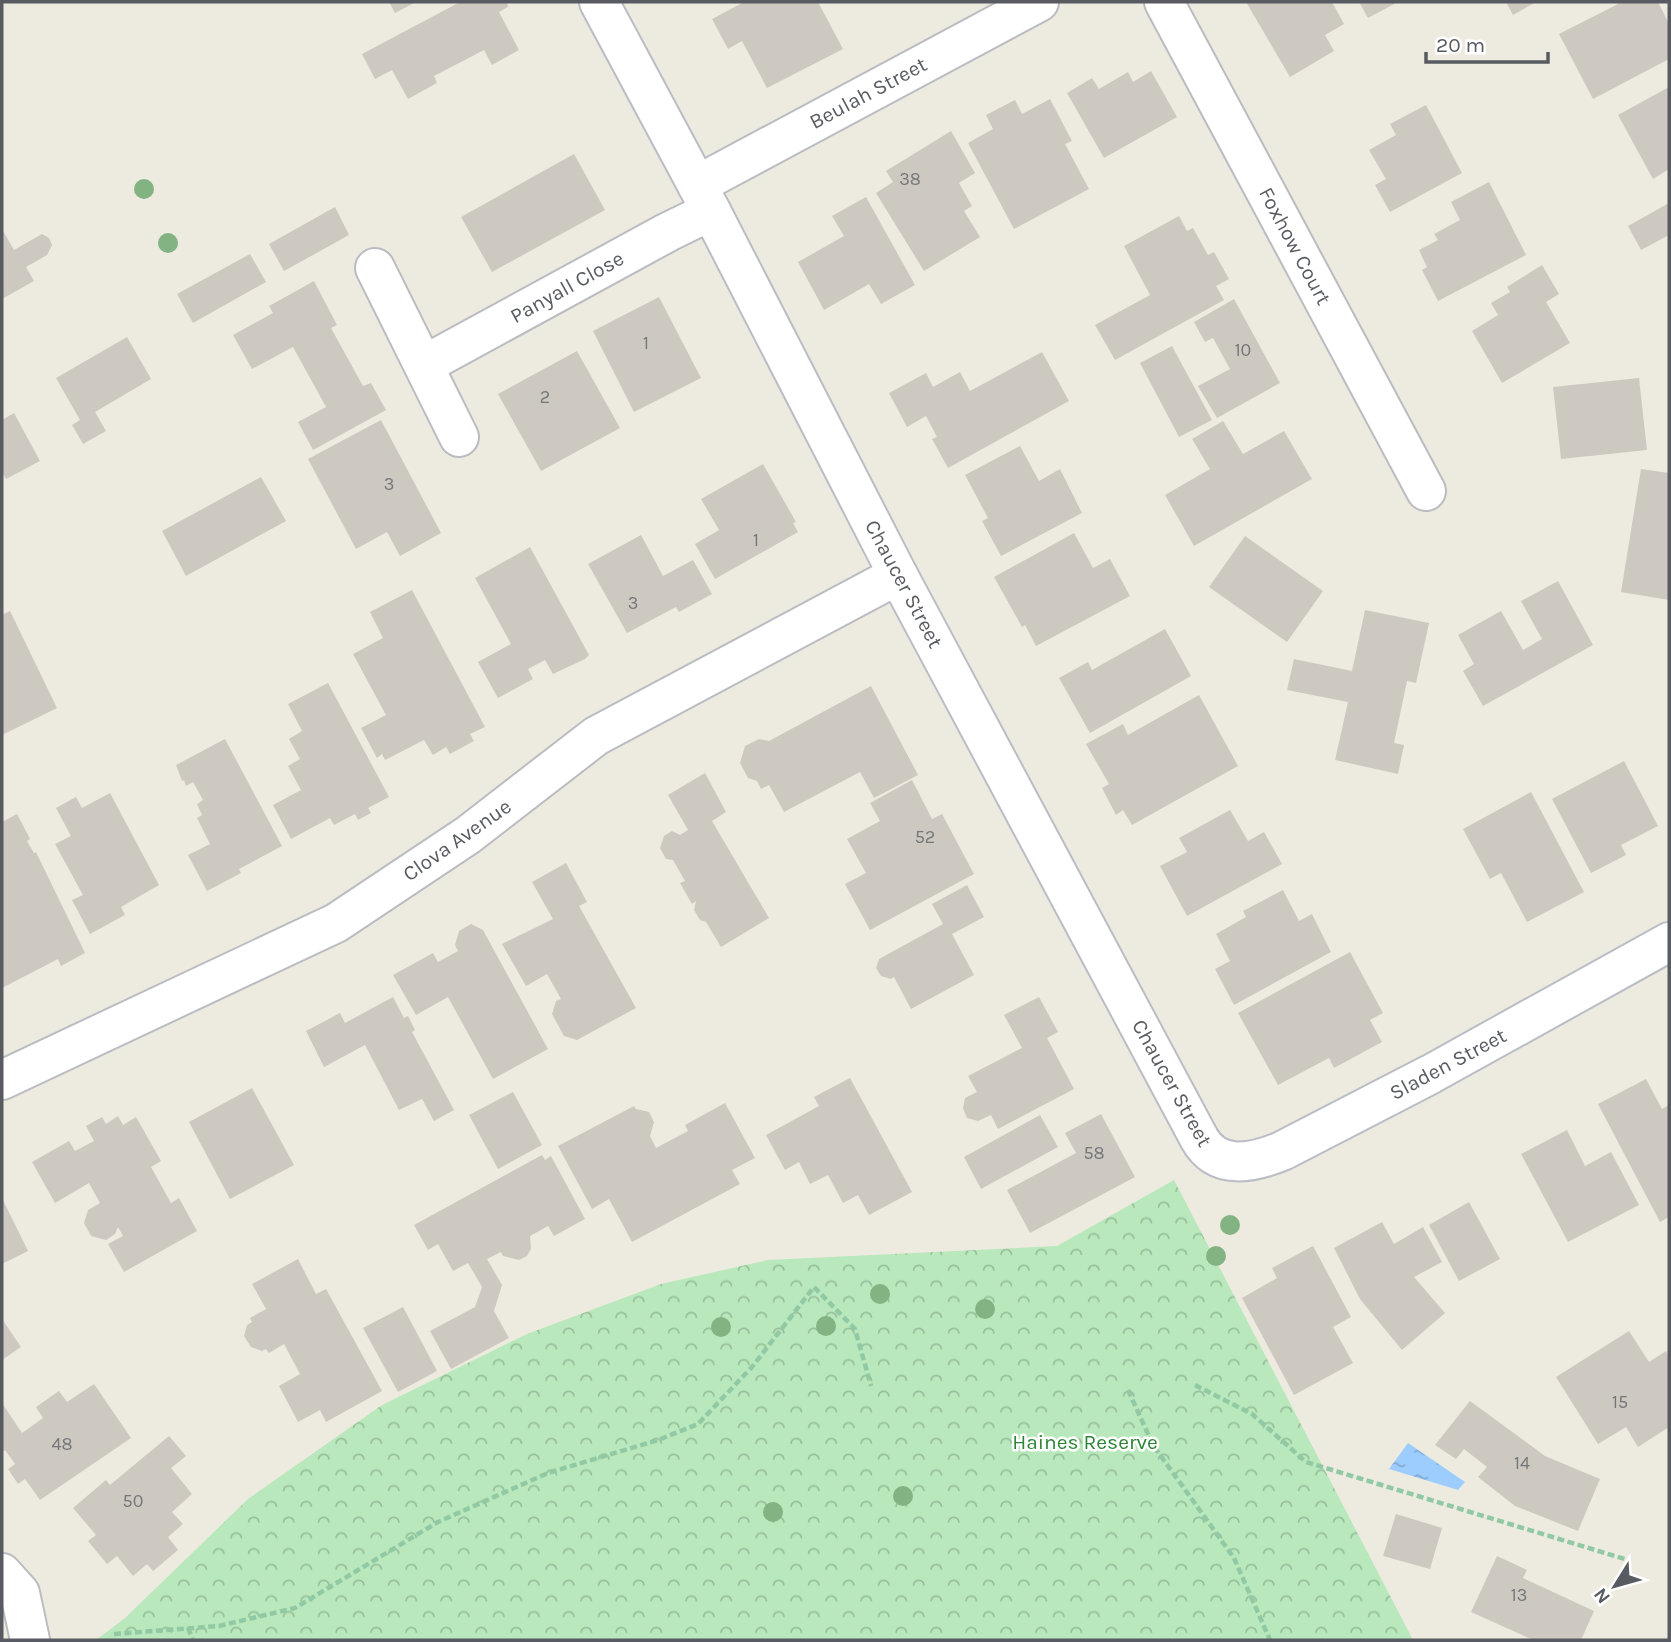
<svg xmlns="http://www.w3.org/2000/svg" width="1671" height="1642" font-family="Karla,sans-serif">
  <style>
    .park { fill: url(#park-crowns) }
    .water { fill: url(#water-ripples) }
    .building { fill: #cdc9c0 }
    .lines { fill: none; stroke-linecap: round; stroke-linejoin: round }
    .street-casing { stroke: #babcc2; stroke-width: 42 }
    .secondary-casing { stroke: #babdc5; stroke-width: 42 }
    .path { stroke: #91c9a4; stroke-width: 4.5; stroke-dasharray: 7 3.5; stroke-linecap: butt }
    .street { stroke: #fff; stroke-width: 38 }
    .secondary { stroke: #fff; stroke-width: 38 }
    .tree { fill: #83b383 }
    .labels { text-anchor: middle; stroke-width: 5; stroke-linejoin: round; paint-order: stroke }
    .number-label { font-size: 18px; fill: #75767a }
    .street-label { font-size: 21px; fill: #585b62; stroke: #fff }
    .park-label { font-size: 21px; fill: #2c8537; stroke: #fff }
  </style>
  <defs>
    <pattern id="park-crowns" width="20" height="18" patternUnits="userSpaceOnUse" patternTransform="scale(1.75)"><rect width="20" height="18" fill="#b8e8bb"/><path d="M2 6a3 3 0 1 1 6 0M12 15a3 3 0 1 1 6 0" fill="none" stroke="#98bf9b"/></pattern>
    <pattern id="water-ripples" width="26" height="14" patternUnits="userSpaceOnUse" patternTransform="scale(1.75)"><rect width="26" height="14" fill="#9dcdff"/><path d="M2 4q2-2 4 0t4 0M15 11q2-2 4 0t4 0" fill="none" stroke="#83a9d2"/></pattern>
  </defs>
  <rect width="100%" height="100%" fill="#edebdf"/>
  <!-- park -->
  <path class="park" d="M1174 1180 1413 1640H96L125 1618 248 1499 382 1405 527 1334 661 1284 768 1260 1057 1246Z"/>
  <!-- water -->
  <path class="water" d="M1408 1443 1465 1482 1458 1490 1389 1469Z"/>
  <!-- building -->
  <g class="building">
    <path d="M389 2H416L395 13Z"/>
    <path d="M460 2H507L508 7 499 12 519 50 492 65 484 50 434 76 437 83 408 99 392 70 375 79 362 54Z"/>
    <path d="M744 2H818L843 49 767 88 742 41 728 49 712 19Z"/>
    <path d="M1246 2H1332L1344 24 1325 35 1334 51 1290 77Z"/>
    <path d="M1359 2H1398L1368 18Z"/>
    <path d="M1506 2H1536L1513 15Z"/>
    <path d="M1622 2H1658L1669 24V59L1593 99 1559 34Z"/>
    <path d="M1151 71 1177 117 1104 158 1067 93 1092 78 1099 89 1128 72 1133 82Z"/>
    <path d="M1669 87V169L1653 179 1618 115Z"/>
    <path d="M1050 99 1072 141 1065 144 1089 189 1014 229 968 143 993 129 986 115 1015 100 1022 114Z"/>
    <path d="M1426 105 1462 173 1390 212 1375 185 1386 179 1369 150 1396 135 1390 124Z"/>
    <path d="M951 131 975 173 959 183 972 206 964 211 980 237 924 271 876 193 893 182 886 171Z"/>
    <path d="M574 154 605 210 492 272 461 217Z"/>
    <path d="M1489 182 1526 255 1438 301 1422 270 1427 267 1419 250 1438 240 1434 234 1460 220 1451 202Z"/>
    <path d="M866 197 915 285 881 304 869 284 824 310 798 262 844 236 832 216Z"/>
    <path d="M1669 203V235L1641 250 1628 226Z"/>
    <path d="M335 207 349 235 284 271 269 244Z"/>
    <path d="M1179 216 1187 231 1193 228 1208 255 1214 252 1229 279 1216 286 1224 300 1115 360 1095 325 1150 295 1124 246Z"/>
    <path d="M2 229 14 250 42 234 49 238 52 245 47 255 26 267 34 281 2 299Z"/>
    <path d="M250 254 266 282 193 323 177 294Z"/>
    <path d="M1542 265 1559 294 1546 302 1570 343 1502 383 1472 331 1498 315 1491 303 1510 292 1507 287Z"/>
    <path d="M314 281 337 325 331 328 363 386 371 383 386 410 313 450 298 422 326 407 293 347 252 369 233 335 273 313 269 306Z"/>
    <path d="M659 297 701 378 634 412 593 331Z"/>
    <path d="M1234 299 1280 383 1217 418 1198 386 1230 369 1213 338 1205 342 1194 322Z"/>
    <path d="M127 337 151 379 95 412 106 431 83 444 72 425 80 420 56 378Z"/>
    <path d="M1172 346 1212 420 1179 437 1140 363Z"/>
    <path d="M577 351 620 428 541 471 498 394Z"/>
    <path d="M1042 352 1069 401 948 468 932 439 937 437 926 416 907 427 889 393 926 373 933 387 960 372 970 391Z"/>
    <path d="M1639 378 1647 450 1561 459 1553 387Z"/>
    <path d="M14 413 40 461 6 479 2 472V420Z"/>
    <path d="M381 420 441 533 400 556 387 532 356 549 308 459Z"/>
    <path d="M1223 421 1243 454 1284 431 1312 479 1194 546 1165 495 1210 469 1192 439Z"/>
    <path d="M1020 446 1039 481 1060 469 1082 513 1001 556 982 521 988 518 965 475Z"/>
    <path d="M763 464 796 522 793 523 798 532 715 579 695 544 719 530 701 499Z"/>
    <path d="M1641 469 1669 473V600L1621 592Z"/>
    <path d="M261 477 286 521 186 576 162 531Z"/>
    <path d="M1074 533 1093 568 1110 559 1130 596 1036 646 1025 625 1022 627 994 577Z"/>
    <path d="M641 535 663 576 693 560 712 594 679 612 676 607 627 633 588 564Z"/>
    <path d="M1245 536 1323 591 1287 642 1209 587Z"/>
    <path d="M530 547 589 655 585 659 553 674 545 660 528 669 533 679 498 698 478 662 511 644 475 578Z"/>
    <path d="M1558 581 1593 645 1483 706 1463 671 1474 664 1458 635 1501 611 1523 650 1542 639 1521 601Z"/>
    <path d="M412 590 485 727 470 734 474 741 450 754 446 747 433 755 424 740 385 760 382 754 377 758 361 728 386 715 353 654 383 638 370 612Z"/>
    <path d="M1365 610 1429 623 1416 683 1407 681 1394 743 1404 745 1398 774 1335 760 1348 702 1287 690 1294 659 1352 671Z"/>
    <path d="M10 611 57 708 2 735V615Z"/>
    <path d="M1165 629 1191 676 1090 733 1059 678 1088 662 1092 670Z"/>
    <path d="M328 683 389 797 368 808 371 813 358 820 355 814 334 825 330 818 291 839 273 805 301 790 288 766 300 759 289 739 302 731 288 704Z"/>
    <path d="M871 686 918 775 874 798 860 772 784 812 769 785 761 789 757 781 748 778 740 763 745 746 759 739 769 741Z"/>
    <path d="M1199 695 1238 766 1132 825 1123 810 1116 815 1102 788 1109 784 1086 744 1123 724 1128 735Z"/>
    <path d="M225 739 282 846 239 869 241 873 207 891 188 855 210 844 197 818 202 815 197 804 203 800 193 782 186 786 184 780 182 781 176 765Z"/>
    <path d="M1624 761 1658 826 1621 845 1626 855 1591 873 1552 799Z"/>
    <path d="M705 773 726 812 712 821 769 918 721 947 706 922 700 920 694 910 696 901 692 904 680 883 685 881 673 860 666 859 660 848 664 836 672 831 680 835 688 830 668 795Z"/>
    <path d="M912 780 932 819 942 814 974 874 870 930 845 884 866 873 847 839 880 821 870 803Z"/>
    <path d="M1531 792 1584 892 1527 922 1501 873 1490 879 1463 829Z"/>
    <path d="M110 793 159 885 121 907 125 915 90 934 72 900 83 895 55 844 71 836 56 808 76 797 82 808Z"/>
    <path d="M1230 810 1248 841 1264 832 1282 864 1187 916 1160 866 1187 852 1179 838Z"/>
    <path d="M17 814 30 839 27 841 34 853 36 852 85 953 61 966 58 959 2 988V822Z"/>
    <path d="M566 863 587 902 579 906 636 1008 577 1040 564 1036 552 1014 556 1001 561 999 547 974 526 986 502 944 553 919 532 882Z"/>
    <path d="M967 885 984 917 952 934 974 975 911 1009 894 977 891 979 881 976 876 968 879 959 943 924 932 904Z"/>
    <path d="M1283 890 1299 921 1312 914 1331 952 1234 1005 1215 969 1230 961 1216 934 1246 917 1243 911Z"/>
    <path d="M471 924 483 930 548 1049 493 1079 448 997 416 1015 393 975 433 953 438 962 458 951 455 945 459 931Z"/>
    <path d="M1350 952 1383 1013 1370 1020 1382 1042 1334 1068 1329 1058 1278 1085 1238 1013Z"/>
    <path d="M393 997 404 1018 408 1016 415 1030 412 1032 454 1110 434 1121 422 1099 399 1110 365 1045 324 1067 306 1031 340 1013 345 1023Z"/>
    <path d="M1039 997 1058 1032 1047 1038 1074 1089 998 1129 991 1115 978 1121 967 1118 963 1108 965 1098 977 1092 968 1076 1022 1048 1004 1015Z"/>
    <path d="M850 1078 912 1192 869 1215 858 1195 843 1203 828 1175 810 1184 799 1162 785 1170 766 1135 819 1106 814 1097Z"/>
    <path d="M1646 1079 1662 1109 1669 1105V1217L1660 1222 1598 1104Z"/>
    <path d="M252 1088 294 1165 230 1199 189 1122Z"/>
    <path d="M513 1092 542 1145 498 1169 469 1115Z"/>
    <path d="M725 1103 755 1158 732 1170 740 1184 632 1242 609 1199 592 1209 558 1146 634 1106 636 1109 649 1112 654 1122 650 1136 656 1148 688 1131 685 1125Z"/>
    <path d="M1101 1114 1135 1177 1030 1233 1007 1190 1076 1153 1065 1133Z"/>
    <path d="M1040 1115 1058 1147 981 1189 964 1157Z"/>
    <path d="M118 1116 123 1125 136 1117 161 1161 151 1167 171 1203 179 1198 197 1231 124 1272 108 1244 123 1236 118 1227 115 1234 106 1240 91 1236 84 1223 88 1210 100 1203 89 1183 55 1203 32 1162 69 1141 75 1151 94 1141 86 1126 102 1117 106 1124Z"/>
    <path d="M1567 1130 1585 1166 1611 1152 1639 1205 1568 1242 1521 1154Z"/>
    <path d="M542 1155 545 1160 551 1156 585 1219 554 1236 548 1226 530 1236 531 1249 527 1256 519 1260 503 1256 501 1252 487 1259 502 1285 494 1311 509 1338 451 1369 430 1331 475 1307 482 1287 468 1263 453 1271 438 1244 428 1250 414 1225Z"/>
    <path d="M2 1198 28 1251 2 1264Z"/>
    <path d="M1469 1202 1500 1259 1459 1281 1429 1225Z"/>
    <path d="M1382 1222 1394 1244 1423 1227 1442 1262 1414 1277 1445 1313 1402 1350 1360 1299 1334 1248Z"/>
    <path d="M1313 1246 1351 1317 1333 1327 1353 1363 1294 1395 1242 1298 1277 1278 1272 1268Z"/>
    <path d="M298 1259 316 1294 326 1289 382 1391 326 1422 320 1410 298 1422 279 1386 300 1374 284 1344 269 1353 266 1349 262 1351 251 1347 244 1336 247 1325 252 1322 250 1318 266 1309 252 1284Z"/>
    <path d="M403 1307 437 1371 398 1392 363 1328Z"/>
    <path d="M2 1319 21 1347 2 1360Z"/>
    <path d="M1629 1331 1649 1362 1666 1351 1669 1356V1427L1638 1447 1626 1427 1598 1444 1556 1377Z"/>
    <path d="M94 1384 131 1438 40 1500 25 1479 18 1484 8 1469 15 1464 5 1450 2 1452V1403L22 1433 43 1418 36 1407 59 1391 67 1402Z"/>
    <path d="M1470 1401 1545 1456 1600 1479 1578 1531 1515 1506 1478 1477 1487 1467 1464 1449 1456 1459 1435 1445Z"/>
    <path d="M169 1436 186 1456 171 1468 192 1494 172 1512 183 1524 168 1537 178 1550 153 1571 147 1564 133 1576 117 1556 107 1564 88 1541 96 1535 73 1508 106 1480 110 1485Z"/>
    <path d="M1396 1514 1442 1528 1430 1569 1383 1556Z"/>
    <path d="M1497 1556 1527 1570 1523 1578 1594 1611 1581 1640H1533L1471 1612Z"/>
  </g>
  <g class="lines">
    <!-- street casing -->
    <g class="street-casing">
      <g id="street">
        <path d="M1164 2 1426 491"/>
        <path d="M697 185 1039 2"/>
        <path d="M375 268 459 437"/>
        <path d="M424 365 668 232 711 211"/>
        <path d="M2 1080 336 923 468 835 596 736 898 575"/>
        <path d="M2 1573 20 1593 30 1640"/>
      </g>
    </g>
    <!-- secondary casing -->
    <g class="secondary-casing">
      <path id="secondary" d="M599 2 711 211 898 575 1199 1138C1217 1171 1253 1163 1282 1151L1431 1074 1669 942"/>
    </g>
    <!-- path -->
    <g class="path">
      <path d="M1195 1385 1252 1414 1306 1462 1628 1560"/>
      <path d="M1128 1390 1153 1445 1234 1558 1270 1640"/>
      <path d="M188 1628 193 1640"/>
      <path d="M114 1634 219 1626 295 1608 438 1522 548 1473 658 1440 698 1424 752 1367 814 1287 855 1329 871 1386"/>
    </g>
    <!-- street -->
    <use href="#street" class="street"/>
    <!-- secondary -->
    <use href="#secondary" class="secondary"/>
  </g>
  <!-- trees -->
  <g class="tree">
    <circle cx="144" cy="189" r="10"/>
    <circle cx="168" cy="243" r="10"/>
    <circle cx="1230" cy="1225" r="10"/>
    <circle cx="1216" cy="1256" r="10"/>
    <circle cx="880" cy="1294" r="10"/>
    <circle cx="985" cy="1309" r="10"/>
    <circle cx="826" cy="1326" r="10"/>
    <circle cx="721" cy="1327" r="10"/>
    <circle cx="903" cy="1496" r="10"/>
    <circle cx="773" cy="1512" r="10"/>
  </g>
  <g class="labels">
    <!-- number labels -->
    <g class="number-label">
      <text x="910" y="185">38</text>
      <text x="646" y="349">1</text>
      <text x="1243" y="356">10</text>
      <text x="545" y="403">2</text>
      <text x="389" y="490">3</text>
      <text x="756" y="546">1</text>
      <text x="633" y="609">3</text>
      <text x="925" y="843">52</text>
      <text x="1094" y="1159">58</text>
      <text x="1620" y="1408">15</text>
      <text x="62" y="1450">48</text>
      <text x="1522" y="1469">14</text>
      <text x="133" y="1507">50</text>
      <text x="1519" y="1601">13</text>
    </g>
    <!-- street labels -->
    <g class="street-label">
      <text transform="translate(868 93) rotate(-28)" y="7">Beulah Street</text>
      <text transform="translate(1295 246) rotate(62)" y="7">Foxhow Court</text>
      <text transform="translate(567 287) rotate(-29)" y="7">Panyall Close</text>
      <text transform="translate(904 584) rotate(62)" y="7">Chaucer Street</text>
      <text transform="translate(457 840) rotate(-35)" y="7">Clova Avenue</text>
      <text transform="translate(1448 1064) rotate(-28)" y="7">Sladen Street</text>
      <text transform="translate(1172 1083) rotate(61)" y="7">Chaucer Street</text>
    </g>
    <!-- park labels -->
    <g class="park-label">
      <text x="1085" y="1449">Haines Reserve</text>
    </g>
  </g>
  <!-- border -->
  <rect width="1671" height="1642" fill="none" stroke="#585b62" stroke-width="7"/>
  <!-- north arrow -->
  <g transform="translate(1615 1586) rotate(233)" stroke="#ffffff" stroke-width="5" paint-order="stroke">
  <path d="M0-5L12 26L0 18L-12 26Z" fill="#585b62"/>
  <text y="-10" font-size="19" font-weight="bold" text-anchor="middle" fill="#585b62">N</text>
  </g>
  <!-- scale -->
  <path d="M1426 52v10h122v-10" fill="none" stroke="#585b62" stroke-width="3.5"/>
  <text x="1436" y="52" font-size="21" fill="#585b62" stroke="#ffffff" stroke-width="5" paint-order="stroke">20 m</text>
</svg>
